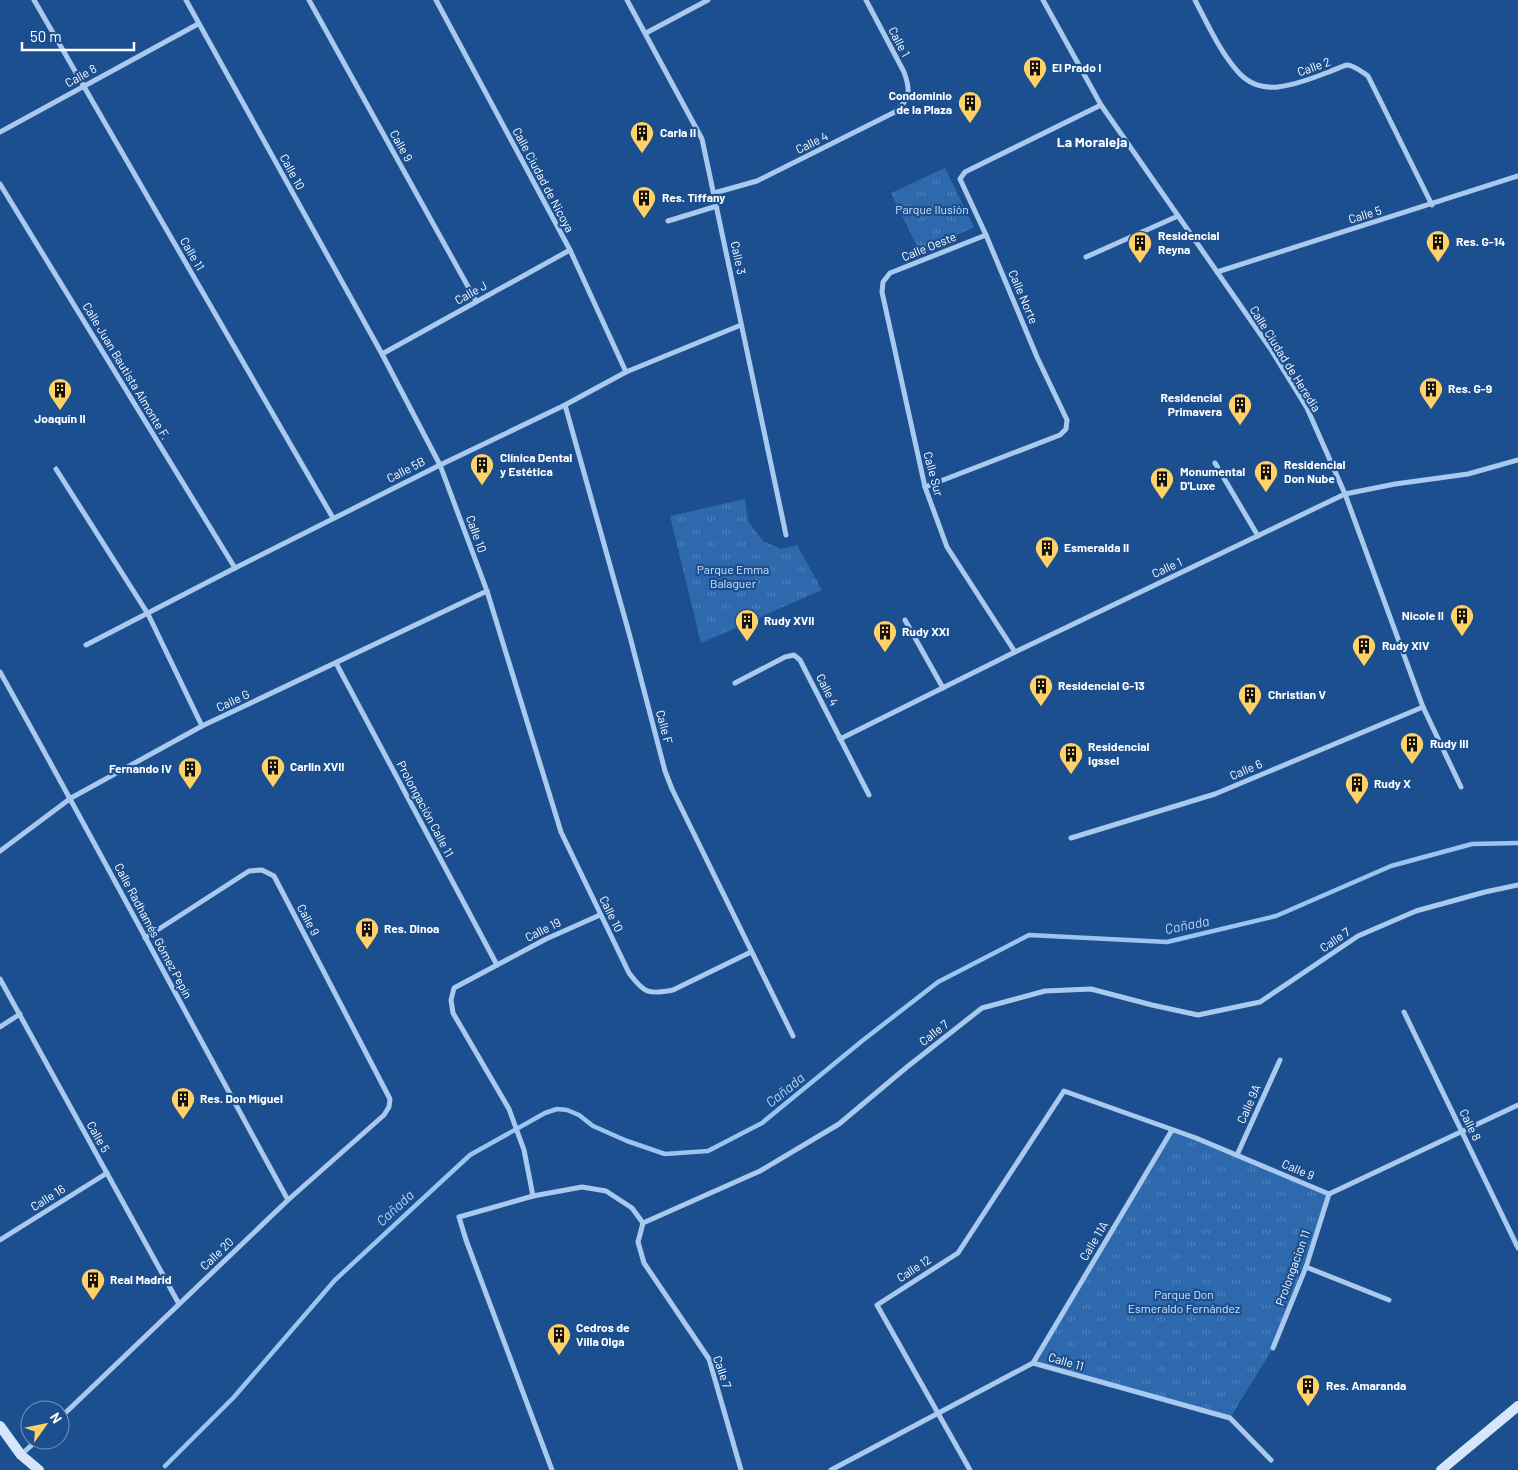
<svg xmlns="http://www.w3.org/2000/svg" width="1518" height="1470" font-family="Barlow,sans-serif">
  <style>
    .park { fill: url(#park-tufts) }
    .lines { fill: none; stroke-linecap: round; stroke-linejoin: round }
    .stream { stroke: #9cc4f0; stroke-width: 4.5 }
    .street { stroke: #a9c9ee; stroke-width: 5 }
    .secondary { stroke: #d6e6fa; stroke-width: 10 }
    .labels { text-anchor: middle; stroke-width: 4.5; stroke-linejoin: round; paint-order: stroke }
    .street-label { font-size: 12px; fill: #fff; stroke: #1b4f8f }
    .poi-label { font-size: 12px; font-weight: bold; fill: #fff; stroke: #1b4f8f; text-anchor: start }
    .park-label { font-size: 12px; fill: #cfe3fa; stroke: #1b4f8f }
    .neighbourhood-label { font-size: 14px; font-weight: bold; fill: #fff; stroke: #1b4f8f }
    .water-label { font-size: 14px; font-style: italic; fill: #b5d3f5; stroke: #1b4f8f }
  </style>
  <defs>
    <pattern id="park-tufts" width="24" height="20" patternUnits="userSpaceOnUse" patternTransform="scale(1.25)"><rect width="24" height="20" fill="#2e69ad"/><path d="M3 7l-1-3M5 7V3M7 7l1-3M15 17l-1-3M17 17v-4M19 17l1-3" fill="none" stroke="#4d80b9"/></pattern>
  </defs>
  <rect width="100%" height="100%" fill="#1b4f8f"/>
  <!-- park -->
  <g class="park">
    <path d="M945 168 974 227 920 253 891 193Z"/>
    <path d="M745 499 748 521 763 541 781 549 797 545 822 590 701 643 670 516Z"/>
    <path d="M1172 1130 1329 1194 1273 1348 1230 1418 1033 1363Z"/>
  </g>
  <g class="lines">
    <!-- stream -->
    <path class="stream" d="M165 1466 234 1397 335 1280 470 1155 545 1113 557 1109 567 1110 579 1115 593 1126 627 1141 665 1154 708 1151 762 1123 862 1041 938 982 1029 935 1167 942 1276 916 1391 866 1472 844 1518 843"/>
    <!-- street -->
    <g class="street">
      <path d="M34 0 333 518"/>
      <path d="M186 0 382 354 440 465 487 591 561 832 629 973C644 993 648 995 673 990L751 952"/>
      <path d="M309 0 476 301"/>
      <path d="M436 0 570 250 626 372"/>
      <path d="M627 0 702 139 786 535"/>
      <path d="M1043 0 1101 105 1270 348 1307 408 1345 494 1423 707 1461 787"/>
      <path d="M1195 0C1208 25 1220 52 1239 73 1264 100 1301 82 1329 72 1334 70 1342 66 1347 65 1354 65 1362 72 1368 76L1432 205"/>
      <path d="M646 33 708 0"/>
      <path d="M0 132 198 24"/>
      <path d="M0 184 235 568"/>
      <path d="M714 193 757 181 895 112C910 99 911 91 904 72L866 0"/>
      <path d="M668 221 717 206"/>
      <path d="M986 235 890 273 883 282 882 292 925 487 947 547 1015 652"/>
      <path d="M1086 257 1178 216"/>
      <path d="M1217 272 1518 176"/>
      <path d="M382 354 570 250"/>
      <path d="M565 405 629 633 665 771 672 789 793 1036"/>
      <path d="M1215 463 1258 536"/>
      <path d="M56 469 148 614 202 726"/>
      <path d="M925 487 1060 435 1066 429 1067 420 1037 357 986 235 960 179 965 172 1101 105"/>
      <path d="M905 620 943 688"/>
      <path d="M86 645 235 568 440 465 565 405 626 372 741 325"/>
      <path d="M336 663 497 965"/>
      <path d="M0 672C98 847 191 1024 288 1200"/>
      <path d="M735 683 785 657 794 655 800 660 869 795"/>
      <path d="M840 739 1015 652 1345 494 1395 484 1468 474 1518 460"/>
      <path d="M1071 838 1215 794 1423 707"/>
      <path d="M0 851 71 798 202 726 487 591"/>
      <path d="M0 979 179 1304"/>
      <path d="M1404 1012 1518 1248"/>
      <path d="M0 1027 20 1014"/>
      <path d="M1237 1155 1280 1060"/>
      <path d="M533 1196 524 1150 509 1109 453 1013 451 1000 454 988 546 939 600 915"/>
      <path d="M0 1240 107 1173"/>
      <path d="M1306 1267 1389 1300"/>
      <path d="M1273 1348 1306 1267 1329 1194"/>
      <path d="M1033 1363 1172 1130"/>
      <path d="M60 1418 288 1200 384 1115 389 1107 390 1099 274 876 262 870 249 871 145 938"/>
      <path d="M21 1455 37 1440"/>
      <path d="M552 1470 466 1240 459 1217 533 1196 582 1187 606 1191 632 1208 643 1223"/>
      <path d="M741 1470 709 1359 644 1263 638 1242 643 1223 760 1171 839 1124 907 1067 982 1008 1045 991 1091 989 1152 1005 1198 1015 1260 1002 1358 936 1416 911 1485 892 1518 885"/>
      <path d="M831 1470 1033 1363 1230 1418 1271 1460"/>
      <path d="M970 1470 877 1305 958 1253 1064 1091 1196 1138 1329 1194 1518 1105"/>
    </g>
    <!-- secondary -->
    <g class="secondary">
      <path d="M0 1426 21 1455 39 1470"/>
      <path d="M1441 1470 1518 1406"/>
    </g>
  </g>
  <!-- icons -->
  <defs>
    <g id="building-pin" transform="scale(1.25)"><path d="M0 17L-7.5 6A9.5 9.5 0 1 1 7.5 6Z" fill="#ffd166" stroke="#1b4f8f"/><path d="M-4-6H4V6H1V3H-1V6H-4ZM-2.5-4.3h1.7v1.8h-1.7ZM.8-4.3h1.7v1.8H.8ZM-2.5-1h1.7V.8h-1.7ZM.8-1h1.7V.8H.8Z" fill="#111"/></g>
  </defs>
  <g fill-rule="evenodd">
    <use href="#building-pin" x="1035" y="68"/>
    <use href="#building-pin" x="970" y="103"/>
    <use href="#building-pin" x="642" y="133"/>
    <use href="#building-pin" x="644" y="198"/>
    <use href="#building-pin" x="1438" y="242"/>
    <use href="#building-pin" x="1140" y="243"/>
    <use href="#building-pin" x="1431" y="389"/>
    <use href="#building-pin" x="60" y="390"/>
    <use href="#building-pin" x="1240" y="405"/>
    <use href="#building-pin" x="482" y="465"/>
    <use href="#building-pin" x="1266" y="472"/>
    <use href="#building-pin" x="1162" y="479"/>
    <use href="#building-pin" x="1047" y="548"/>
    <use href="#building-pin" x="1462" y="616"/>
    <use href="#building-pin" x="747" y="621"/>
    <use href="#building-pin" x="885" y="632"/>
    <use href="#building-pin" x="1364" y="646"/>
    <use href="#building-pin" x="1041" y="686"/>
    <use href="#building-pin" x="1250" y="695"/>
    <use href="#building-pin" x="1412" y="744"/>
    <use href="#building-pin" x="1071" y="754"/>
    <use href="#building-pin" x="273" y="767"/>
    <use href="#building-pin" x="190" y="769"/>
    <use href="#building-pin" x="1357" y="784"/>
    <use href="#building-pin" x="367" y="929"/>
    <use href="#building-pin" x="183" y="1099"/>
    <use href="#building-pin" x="93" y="1280"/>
    <use href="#building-pin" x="559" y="1335"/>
    <use href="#building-pin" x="1308" y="1386"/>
  </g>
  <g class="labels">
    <!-- street labels -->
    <g class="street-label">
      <text transform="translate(899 42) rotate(62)" y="4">Calle 1</text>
      <text transform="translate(1314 67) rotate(-20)" y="4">Calle 2</text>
      <text transform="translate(81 76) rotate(-29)" y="4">Calle 8</text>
      <text transform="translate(812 143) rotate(-26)" y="4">Calle 4</text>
      <text transform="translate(401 146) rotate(61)" y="4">Calle 9</text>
      <text transform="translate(292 172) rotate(61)" y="4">Calle 10</text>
      <text transform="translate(543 180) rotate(62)" y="4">Calle Ciudad de Nicoya</text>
      <text transform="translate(1365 215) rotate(-17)" y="4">Calle 5</text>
      <text transform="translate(929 247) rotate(-22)" y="4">Calle Oeste</text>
      <text transform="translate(192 254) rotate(60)" y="4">Calle 11</text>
      <text transform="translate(738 258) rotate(78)" y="4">Calle 3</text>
      <text transform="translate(471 293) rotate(-29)" y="4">Calle J</text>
      <text transform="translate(1023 297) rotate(67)" y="4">Calle Norte</text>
      <text transform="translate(1285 359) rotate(58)" y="4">Calle Ciudad de Heredia</text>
      <text transform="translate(126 371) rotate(59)" y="4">Calle Juan Bautista Almonte F.</text>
      <text transform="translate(406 470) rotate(-27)" y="4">Calle 5B</text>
      <text transform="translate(933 474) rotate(75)" y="4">Calle Sur</text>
      <text transform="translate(476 534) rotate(70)" y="4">Calle 10</text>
      <text transform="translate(1167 568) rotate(-25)" y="4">Calle 1</text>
      <text transform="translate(827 690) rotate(63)" y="4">Calle 4</text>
      <text transform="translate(233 701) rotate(-25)" y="4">Calle G</text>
      <text transform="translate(664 727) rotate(75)" y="4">Calle F</text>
      <text transform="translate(1246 770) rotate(-23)" y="4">Calle 6</text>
      <text transform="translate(425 809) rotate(62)" y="4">Prolongación Calle 11</text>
      <text transform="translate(611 914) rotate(64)" y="4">Calle 10</text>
      <text transform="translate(308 920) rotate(62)" y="4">Calle 9</text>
      <text transform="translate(543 930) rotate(-26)" y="4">Calle 19</text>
      <text transform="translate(153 931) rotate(62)" y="4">Calle Radhamés Gómez Pepín</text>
      <text transform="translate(1335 940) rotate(-34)" y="4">Calle 7</text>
      <text transform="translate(934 1033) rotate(-38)" y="4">Calle 7</text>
      <text transform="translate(1249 1104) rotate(-66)" y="4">Calle 9A</text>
      <text transform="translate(1470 1125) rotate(64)" y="4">Calle 8</text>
      <text transform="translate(98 1137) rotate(61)" y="4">Calle 5</text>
      <text transform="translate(1298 1170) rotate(23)" y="4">Calle 9</text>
      <text transform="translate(48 1198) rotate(-32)" y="4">Calle 16</text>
      <text transform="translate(1094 1241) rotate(-59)" y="4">Calle 11A</text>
      <text transform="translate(217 1254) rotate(-44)" y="4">Calle 20</text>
      <text transform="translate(1293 1268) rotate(-70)" y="4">Prolongacion 11</text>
      <text transform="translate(914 1269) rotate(-33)" y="4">Calle 12</text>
      <text transform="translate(1066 1362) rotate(16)" y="4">Calle 11</text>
      <text transform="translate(722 1372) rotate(71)" y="4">Calle 7</text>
    </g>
    <!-- poi labels -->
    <g class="poi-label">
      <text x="1052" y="72">El Prado I</text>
      <text x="952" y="100" text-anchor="end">Condominio<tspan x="952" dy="14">de la Plaza</tspan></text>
      <text x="660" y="137">Carla II</text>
      <text x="662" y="202">Res. Tiffany</text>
      <text x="1158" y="240">Residencial<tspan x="1158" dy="14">Reyna</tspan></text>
      <text x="1456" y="246">Res. G-14</text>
      <text x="1448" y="393">Res. G-9</text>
      <text x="1222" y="402" text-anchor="end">Residencial<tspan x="1222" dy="14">Primavera</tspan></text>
      <text x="60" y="423" text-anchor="middle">Joaquín II</text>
      <text x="500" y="462">Clínica Dental<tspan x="500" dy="14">y Estética</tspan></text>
      <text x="1284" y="469">Residencial<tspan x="1284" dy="14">Don Nube</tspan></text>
      <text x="1180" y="476">Monumental<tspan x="1180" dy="14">D'Luxe</tspan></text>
      <text x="1064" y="552">Esmeralda II</text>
      <text x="1444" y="620" text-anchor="end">Nicole II</text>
      <text x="764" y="625">Rudy XVII</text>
      <text x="902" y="636">Rudy XXI</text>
      <text x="1382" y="650">Rudy XIV</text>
      <text x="1058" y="690">Residencial G-13</text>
      <text x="1268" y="699">Christian V</text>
      <text x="1430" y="748">Rudy III</text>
      <text x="1088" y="751">Residencial<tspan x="1088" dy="14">Igssel</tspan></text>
      <text x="290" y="771">Carlin XVII</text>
      <text x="172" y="773" text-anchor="end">Fernando IV</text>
      <text x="1374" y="788">Rudy X</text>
      <text x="384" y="933">Res. Dinoa</text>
      <text x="200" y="1103">Res. Don Miguel</text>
      <text x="110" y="1284">Real Madrid</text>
      <text x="576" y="1332">Cedros de<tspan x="576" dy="14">Villa Olga</tspan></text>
      <text x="1326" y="1390">Res. Amaranda</text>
    </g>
    <!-- park labels -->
    <g class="park-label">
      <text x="932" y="214">Parque Ilusión</text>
      <text x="733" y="574">Parque Emma<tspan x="733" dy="14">Balaguer</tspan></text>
      <text x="1184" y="1299">Parque Don<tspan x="1184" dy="14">Esmeraldo Fernández</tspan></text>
    </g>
    <!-- neighbourhood labels -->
    <g class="neighbourhood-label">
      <text x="1092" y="147">La Moraleja</text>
    </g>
    <!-- water labels -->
    <g class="water-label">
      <text transform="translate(1187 925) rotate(-11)" y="5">Cañada</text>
      <text transform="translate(785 1090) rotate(-39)" y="5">Cañada</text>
      <text transform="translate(395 1208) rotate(-43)" y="5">Cañada</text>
    </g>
  </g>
  <!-- north arrow -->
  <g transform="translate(45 1425) rotate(57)"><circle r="24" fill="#1b4f8f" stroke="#7695bc"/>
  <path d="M0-4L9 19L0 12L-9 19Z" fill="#ffd166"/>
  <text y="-8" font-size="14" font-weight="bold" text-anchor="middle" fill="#ffffff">N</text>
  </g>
  <!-- scale -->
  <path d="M22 42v8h112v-8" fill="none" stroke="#ffffff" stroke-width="2.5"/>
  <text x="30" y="42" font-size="15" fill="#ffffff" stroke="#1b4f8f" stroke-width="4" paint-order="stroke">50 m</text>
</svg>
